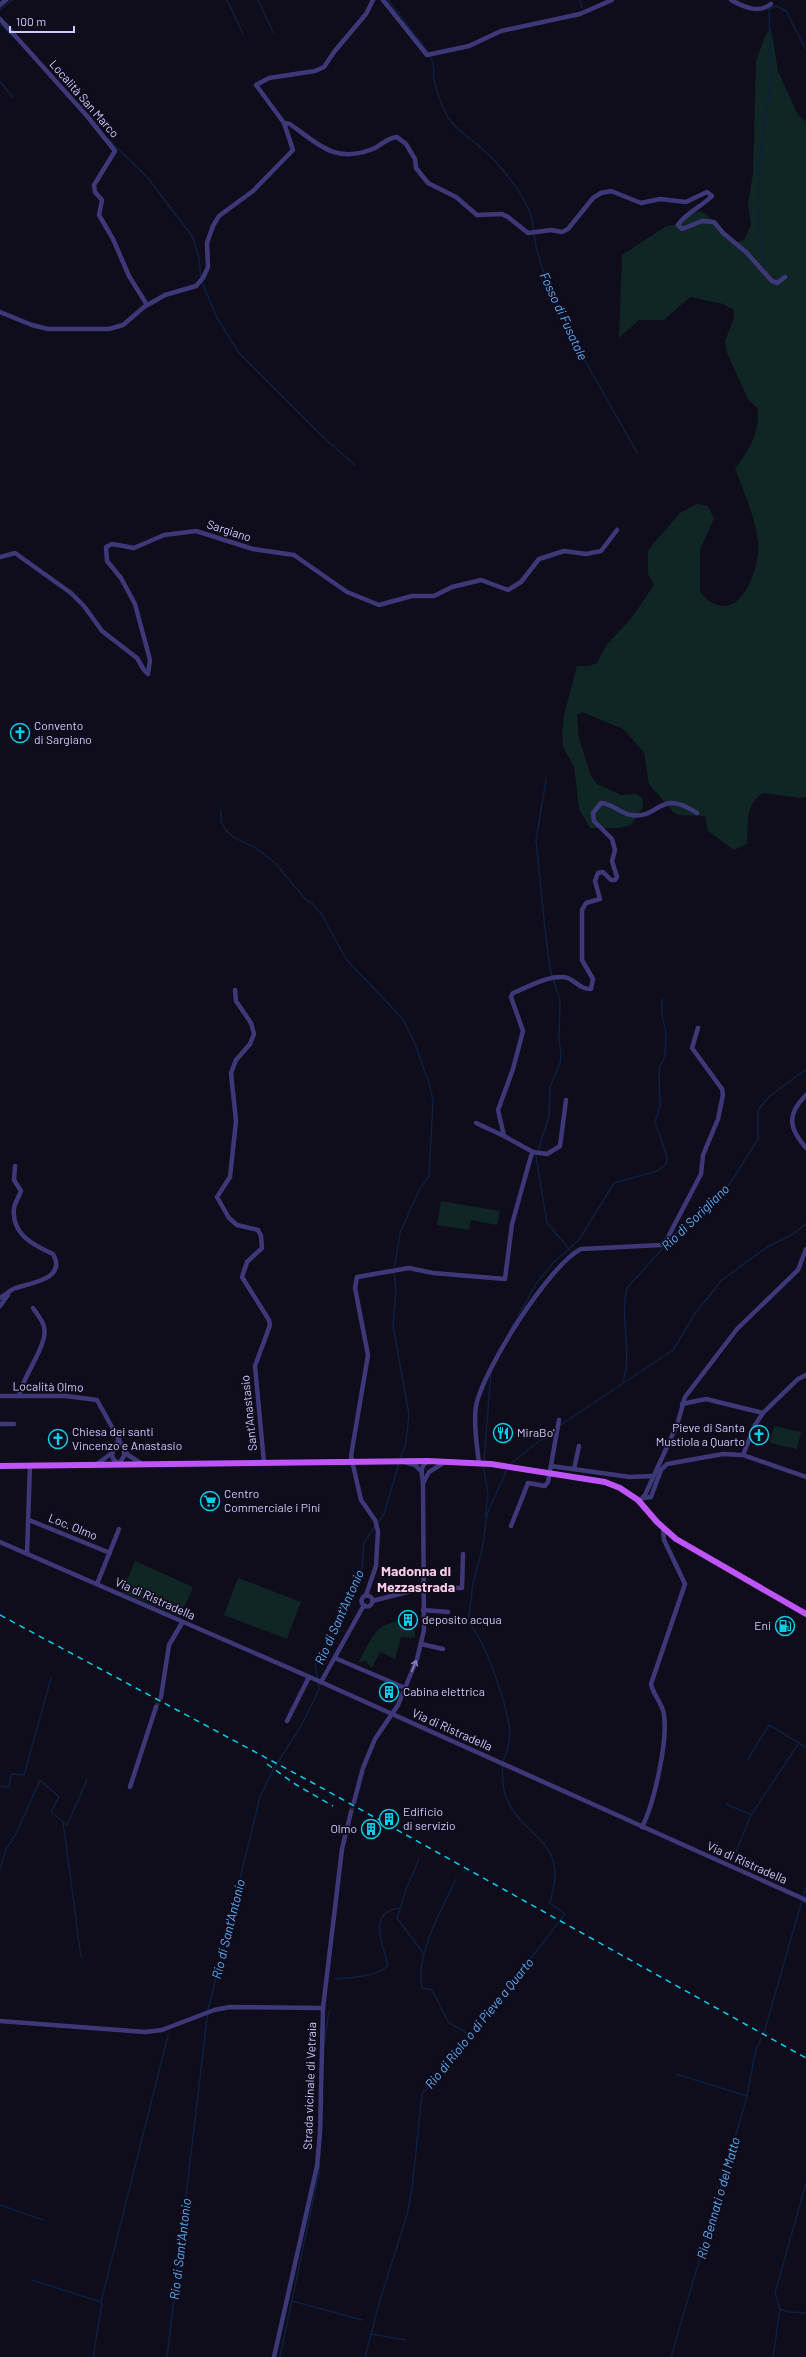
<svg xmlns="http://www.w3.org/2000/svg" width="806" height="2357" font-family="Barlow,sans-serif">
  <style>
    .green { fill: #0f2625 }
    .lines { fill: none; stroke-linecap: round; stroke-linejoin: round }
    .stream { stroke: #0d203f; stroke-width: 1.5 }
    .minor-tunnel { stroke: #2c283e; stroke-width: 4.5; stroke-dasharray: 4.5 2; stroke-linecap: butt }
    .minor { stroke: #3d3979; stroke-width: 4.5 }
    .major { stroke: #bf55f8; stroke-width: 6 }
    .rail { stroke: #09cee9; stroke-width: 1.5; stroke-dasharray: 6 5; stroke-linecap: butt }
    .oneway { stroke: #8681bb }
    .labels { text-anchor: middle; stroke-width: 3.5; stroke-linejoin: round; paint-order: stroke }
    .street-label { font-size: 12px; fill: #d0c9fd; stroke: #0f0c1c }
    .poi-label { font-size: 12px; fill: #d0c9fd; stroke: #0f0c1c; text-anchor: start }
    .water-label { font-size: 13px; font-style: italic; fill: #5cadf8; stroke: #0f0c1c }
    .quarter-label { font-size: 14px; font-weight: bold; fill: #fdcbea; stroke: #0f0c1c }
  </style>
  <rect width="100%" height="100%" fill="#0f0c1c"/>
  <!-- green -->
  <g class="green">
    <path d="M771 29 778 71 798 115 806 122V797L800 798 763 793C744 805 749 823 747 844L734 850 708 831 705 816 679 815 673 812 649 784 644 752 623 729 582 712 577 715 579 738 591 776 597 784 621 795 636 794 642 798 643 807 631 825 619 828H590L579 809 574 767 563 747 562 732 564 715 577 666H589L597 663 607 644 630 620 654 585 648 574V550L680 513 697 504 708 506 714 519 700 549V593C708 600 717 609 730 605 748 600 761 559 758 542 755 517 744 492 735 469 751 446 758 437 758 409L748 399 727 353 725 341 734 318V310L723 304 690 297 664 320H639L619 338 622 255 665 227 680 223 693 213 701 211C715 219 720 233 736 242L744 240 751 225 748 205 753 173 756 61 766 34Z"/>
    <path d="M441 1201 500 1211 497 1225 471 1220 469 1230 437 1225Z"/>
    <path d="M774 1426 801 1432 797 1449 770 1443Z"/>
    <path d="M135 1561 193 1587 180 1617 122 1592Z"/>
    <path d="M238 1578 301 1602 287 1639 224 1615Z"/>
    <path d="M416 1615V1623L412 1628 415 1631V1638L401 1637 395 1659 380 1652 372 1668 366 1661 359 1662C379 1623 375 1628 416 1615Z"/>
  </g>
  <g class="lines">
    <!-- stream -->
    <g class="stream">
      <path d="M227 0 243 34"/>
      <path d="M258 0 274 34"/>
      <path d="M388 0 429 53"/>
      <path d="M580 0 582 8"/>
      <path d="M769 9 776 6 786 11 806 50"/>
      <path d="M0 10 12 0"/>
      <path d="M0 24 15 39"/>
      <path d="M430 56C435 65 433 70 434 79 435 87 444 112 449 119 457 131 470 137 480 147 499 164 516 183 527 206 534 217 532 228 535 241 538 258 544 274 551 290 574 347 608 399 637 453"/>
      <path d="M0 82 13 97"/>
      <path d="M108 139 147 177 192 236 199 258 201 279"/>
      <path d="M765 271 758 226 759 167 771 79 769 7"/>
      <path d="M202 282 217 318 239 353 322 436 355 465"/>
      <path d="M546 780 536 840 546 939 551 973 560 1000 559 1039 561 1054 560 1064 550 1087 549 1116 536 1157 547 1223 570 1250"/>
      <path d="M221 810V822L225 829 233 837 256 848 276 864 306 900 313 904 322 915 346 959 403 1019 414 1041 430 1086 433 1101 429 1176 420 1188 400 1233 394 1269"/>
      <path d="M394 1273 396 1290 393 1326 409 1414 406 1443 400 1459"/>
      <path d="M508 1334 536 1284 554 1262 579 1240 614 1183 657 1171 666 1164 667 1157 655 1122 660 1106 659 1068 665 1056 666 1033 662 1015V999"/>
      <path d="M623 1382C633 1348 619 1319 627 1288L679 1230 712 1204 731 1182 758 1139V1111L761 1106 771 1095 806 1069"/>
      <path d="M559 1426 673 1350 696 1312 722 1280 767 1247 793 1234 806 1224"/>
      <path d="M484 1462 491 1372"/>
      <path d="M483 1465 488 1495 485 1517"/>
      <path d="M509 1465 556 1428"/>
      <path d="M378 1523 384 1514 399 1463"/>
      <path d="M748 1759 769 1725 806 1747"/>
      <path d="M503 1761C508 1750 511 1737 509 1725 505 1700 485 1639 468 1622L473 1584 483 1545 487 1514 507 1469"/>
      <path d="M0 1786 9 1787 11 1774 24 1775 51 1678"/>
      <path d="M726 1804 751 1815"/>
      <path d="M63 1822 81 1957"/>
      <path d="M419 1859 407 1887 397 1918 424 1954"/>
      <path d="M733 1859 751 1815 799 1743"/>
      <path d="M0 1869 6 1849 16 1834 40 1780 59 1797 51 1812 67 1825 87 1780"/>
      <path d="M456 1879C442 1909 415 1955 422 1988L432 1990 448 2022 470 2035"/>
      <path d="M802 1901 806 1903"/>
      <path d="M335 1979C353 1977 373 1978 388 1966 384 1946 366 1913 399 1908"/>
      <path d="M764 2033 806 1886"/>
      <path d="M324 2044 329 2011"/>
      <path d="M676 2074 747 2096"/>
      <path d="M0 2205 43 2220"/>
      <path d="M32 2280 101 2302"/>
      <path d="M292 2301 362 2320"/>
      <path d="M780 2309 789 2312 806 2313"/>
      <path d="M372 2334 406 2340"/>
      <path d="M93 2357 102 2303 101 2302 168 2035"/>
      <path d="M167 2357 208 2010 260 1797 273 1770 301 1726 315 1698 319 1689 315 1665 349 1603 362 1567 364 1543 375 1526"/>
      <path d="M280 2357 319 2172 323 2097"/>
      <path d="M365 2357 380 2300 407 2215 412 2189 422 2094 447 2067 565 1914 550 1903C552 1893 556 1881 555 1870 551 1828 497 1827 503 1766"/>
      <path d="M671 2357 746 2100 756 2049 761 2039"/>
      <path d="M773 2357 780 2309 775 2293 806 2183"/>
    </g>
    <!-- minor-tunnel -->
    <g class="minor-tunnel">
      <path d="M156 1707 161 1697"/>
      <path d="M351 1812 354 1802"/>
    </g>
    <!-- minor -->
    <g class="minor">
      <path d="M383 0 427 55 469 46 501 31 580 14 612 0"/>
      <path d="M731 0C744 7 758 14 771 4"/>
      <path d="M0 5 6 0"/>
      <path d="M0 19 87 116 115 151 94 185 95 192 102 200 99 215 113 239 129 276 147 305"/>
      <path d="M284 123 290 124C318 144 334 163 370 150 381 147 383 139 397 137L406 144 415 159 416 168 428 183 456 197 477 215 502 214 508 217 528 233 551 230 562 232 568 229 593 198 601 193 611 191 641 203 660 199 686 202 707 192 712 196C701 207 686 213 678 225L682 229 702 221 714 222 723 233 746 252 772 281 777 283 785 277"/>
      <path d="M0 312 32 325 48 329H109L123 325 144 307 165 295 196 286 203 278 208 267 207 243 213 226 219 216 253 191 293 150 284 123 256 85 269 78 315 71 324 67 334 52 366 14 373 0"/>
      <path d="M0 557 15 553 71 593 84 606 102 631 137 658 144 670 148 674 150 660 135 604 121 578 107 561 106 547 112 544 134 548 164 535 196 531 253 549 294 555 347 592 379 605 412 596H434L452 587 481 580 508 590 521 582 539 559 564 551 586 554 601 551 617 530"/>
      <path d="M235 990 236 1001 251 1023 254 1034 250 1044 236 1060 231 1073 236 1121 234 1140 230 1177 217 1197 229 1218 237 1225 258 1230 261 1236 262 1248 247 1262 242 1277 269 1320 270 1325 255 1366 264 1463"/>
      <path d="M806 1095C786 1115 789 1128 806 1148"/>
      <path d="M476 1123 504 1136"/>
      <path d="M533 1152 504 1136 498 1110 513 1069 523 1031 511 997 513 993C528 987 552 973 568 978 577 982 580 989 591 989L593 979 582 960V910L586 903 600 899 595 881 598 873 603 872 611 880H615L617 877 612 861 615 850 612 839 594 821 593 813 601 803C614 804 619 813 631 815 660 820 658 787 697 813"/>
      <path d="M0 1298C4 1295 9 1292 13 1289 28 1283 68 1280 53 1254 33 1245 11 1234 14 1208 15 1202 19 1197 21 1191L14 1180 15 1166"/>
      <path d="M0 1306 8 1295"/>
      <path d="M0 1396H66L97 1400 124 1449 128 1455 142 1464"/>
      <path d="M19 1396C22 1377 49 1344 44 1327 43 1321 37 1314 33 1308"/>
      <path d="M682 1404 706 1399 763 1413 798 1379 806 1375"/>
      <path d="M0 1424H14"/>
      <path d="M112 1453 113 1459 119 1464 124 1456V1449"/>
      <path d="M743 1455 806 1477"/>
      <path d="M404 1462 415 1465 421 1471"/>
      <path d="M479 1463C477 1446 473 1423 476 1406 483 1370 549 1265 581 1249L661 1245 667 1239 701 1174 703 1155 718 1119 723 1095 722 1089 692 1048 698 1028"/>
      <path d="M97 1464 112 1453 119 1439"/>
      <path d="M551 1466 630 1477 652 1476"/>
      <path d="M574 1469 579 1446"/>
      <path d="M423 1483 429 1472 445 1462"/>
      <path d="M643 1498 651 1497 661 1470 667 1464 723 1454 743 1455 755 1425 763 1413"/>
      <path d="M639 1502 645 1495 677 1425 685 1397 737 1329 798 1270 806 1249"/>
      <path d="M29 1520 110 1553"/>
      <path d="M511 1526 528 1483 545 1486 548 1482 559 1420"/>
      <path d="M0 1542 321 1682 806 1900"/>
      <path d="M27 1554 30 1465"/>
      <path d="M97 1584 119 1529"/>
      <path d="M366 1595 376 1566 378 1531 375 1520 361 1500 351 1456 368 1355 355 1288 357 1277 409 1268 433 1273 505 1279 512 1224 531 1156 533 1152 547 1154 560 1146 566 1100"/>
      <circle cx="367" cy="1601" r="5.5"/>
      <path d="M372 1601 423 1588H462L463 1554"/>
      <path d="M423 1610 448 1612"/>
      <path d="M421 1644 443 1649"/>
      <path d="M335 1658 405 1688"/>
      <path d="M321 1682 364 1605"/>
      <path d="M161 1697 169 1645 182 1623"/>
      <path d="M287 1721 309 1677"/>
      <path d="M130 1787 156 1707"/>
      <path d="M354 1802 363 1768 375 1739 398 1705 417 1659 424 1630 423 1483C422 1474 419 1467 428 1461"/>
      <path d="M642 1827C654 1804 668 1741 664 1715 663 1704 653 1695 651 1684L685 1584 664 1540 663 1527"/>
      <path d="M0 2021 145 2032 162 2030 214 2010 230 2007 323 2008"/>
      <path d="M274 2357 317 2166 320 2132 323 2008 342 1849 351 1812"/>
    </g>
    <!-- major -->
    <path class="major" d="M0 1466 428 1461 491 1464 605 1482 620 1488 638 1500 657 1522 676 1539 806 1614"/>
    <!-- rail -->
    <g class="rail">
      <path d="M0 1615 313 1783 806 2058"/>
      <path d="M267 1764 295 1784 333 1806"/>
    </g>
  </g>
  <!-- one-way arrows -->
  <defs><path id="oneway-shaft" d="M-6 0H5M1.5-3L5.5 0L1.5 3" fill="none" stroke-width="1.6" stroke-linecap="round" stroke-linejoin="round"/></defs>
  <use class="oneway" href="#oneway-shaft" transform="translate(414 1666) rotate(-68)"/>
  <!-- icons -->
  <defs>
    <g id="church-ring" transform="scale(1)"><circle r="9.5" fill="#0f0c1c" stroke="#09cee9" stroke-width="1.5"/><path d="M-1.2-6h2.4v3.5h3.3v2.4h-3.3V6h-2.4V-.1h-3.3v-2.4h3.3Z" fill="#09cee9"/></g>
    <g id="restaurant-ring" transform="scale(1)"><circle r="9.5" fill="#0f0c1c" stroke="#09cee9" stroke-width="1.5"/><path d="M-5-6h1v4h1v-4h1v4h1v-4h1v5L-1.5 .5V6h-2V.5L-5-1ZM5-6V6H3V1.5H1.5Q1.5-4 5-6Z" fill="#09cee9"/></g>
    <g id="supermarket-ring" transform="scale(1)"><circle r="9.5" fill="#0f0c1c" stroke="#09cee9" stroke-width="1.5"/><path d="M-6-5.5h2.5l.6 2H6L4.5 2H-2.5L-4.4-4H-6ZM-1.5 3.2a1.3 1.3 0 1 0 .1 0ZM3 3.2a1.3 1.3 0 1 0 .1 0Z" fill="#09cee9"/></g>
    <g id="building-ring" transform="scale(1)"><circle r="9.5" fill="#0f0c1c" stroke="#09cee9" stroke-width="1.5"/><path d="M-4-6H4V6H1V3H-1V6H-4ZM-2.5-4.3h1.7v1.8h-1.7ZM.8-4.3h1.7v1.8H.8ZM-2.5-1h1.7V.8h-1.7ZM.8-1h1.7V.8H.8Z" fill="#09cee9"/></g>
    <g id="fuel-ring" transform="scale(1)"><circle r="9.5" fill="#0f0c1c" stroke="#09cee9" stroke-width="1.5"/><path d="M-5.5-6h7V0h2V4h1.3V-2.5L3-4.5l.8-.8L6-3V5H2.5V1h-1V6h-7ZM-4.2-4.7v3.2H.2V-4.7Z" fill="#09cee9"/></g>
  </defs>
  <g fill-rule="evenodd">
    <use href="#church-ring" x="20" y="733"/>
    <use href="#restaurant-ring" x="503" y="1433"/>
    <use href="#church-ring" x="759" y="1435"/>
    <use href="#church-ring" x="58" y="1439"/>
    <use href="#supermarket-ring" x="210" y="1501"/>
    <use href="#building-ring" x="408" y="1620"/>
    <use href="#fuel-ring" x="785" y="1626"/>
    <use href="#building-ring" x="389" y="1692"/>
    <use href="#building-ring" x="389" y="1819"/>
    <use href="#building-ring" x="371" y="1829"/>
  </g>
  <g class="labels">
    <!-- street labels -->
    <g class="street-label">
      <text transform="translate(84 99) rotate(49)" y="4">Località San Marco</text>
      <text transform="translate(229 531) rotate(18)" y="4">Sargiano</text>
      <text transform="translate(48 1387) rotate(1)" y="4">Località Olmo</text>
      <text transform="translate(249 1413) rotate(-96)" y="4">Sant'Anastasio</text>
      <text transform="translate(73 1527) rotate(22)" y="4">Loc. Olmo</text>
      <text transform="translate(155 1599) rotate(24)" y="4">Via di Ristradella</text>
      <text transform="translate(452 1730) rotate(24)" y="4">Via di Ristradella</text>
      <text transform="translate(747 1863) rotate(24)" y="4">Via di Ristradella</text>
      <text transform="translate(310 2086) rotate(-88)" y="4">Strada vicinale di Vetraia</text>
    </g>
    <!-- poi labels -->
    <g class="poi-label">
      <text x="34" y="730">Convento<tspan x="34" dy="14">di Sargiano</tspan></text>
      <text x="745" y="1432" text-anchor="end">Pieve di Santa<tspan x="745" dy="14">Mustiola a Quarto</tspan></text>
      <text x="72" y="1436">Chiesa dei santi<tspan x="72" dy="14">Vincenzo e Anastasio</tspan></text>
      <text x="517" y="1437">MiraBo'</text>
      <text x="224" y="1498">Centro<tspan x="224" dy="14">Commerciale i Pini</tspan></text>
      <text x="422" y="1624">deposito acqua</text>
      <text x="771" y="1630" text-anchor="end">Eni</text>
      <text x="403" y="1696">Cabina elettrica</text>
      <text x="403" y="1816">Edificio<tspan x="403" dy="14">di servizio</tspan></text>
      <text x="357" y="1833" text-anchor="end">Olmo</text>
    </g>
    <!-- water labels -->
    <g class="water-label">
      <text transform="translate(564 316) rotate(65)" y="5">Fosso di Fusatale</text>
      <text transform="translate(695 1217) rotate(-44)" y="5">Rio di Sorigliano</text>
      <text transform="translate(339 1617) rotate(-66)" y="5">Rio di Sant'Antonio</text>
      <text transform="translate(228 1929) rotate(-76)" y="5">Rio di Sant'Antonio</text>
      <text transform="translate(479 2023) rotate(-51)" y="5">Rio di Riolo o di Pieve a Quarto</text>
      <text transform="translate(718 2198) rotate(-74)" y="5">Rio Bennati o del Matto</text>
      <text transform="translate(180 2249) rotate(-83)" y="5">Rio di Sant'Antonio</text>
    </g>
    <!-- quarter labels -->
    <g class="quarter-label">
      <text x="416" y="1576">Madonna di<tspan x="416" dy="16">Mezzastrada</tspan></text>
    </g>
  </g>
  <!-- scale -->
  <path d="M10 26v6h64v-6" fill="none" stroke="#d0c9fd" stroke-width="2"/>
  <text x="16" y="26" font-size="12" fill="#d0c9fd" stroke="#0f0c1c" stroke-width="3" paint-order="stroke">100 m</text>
</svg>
